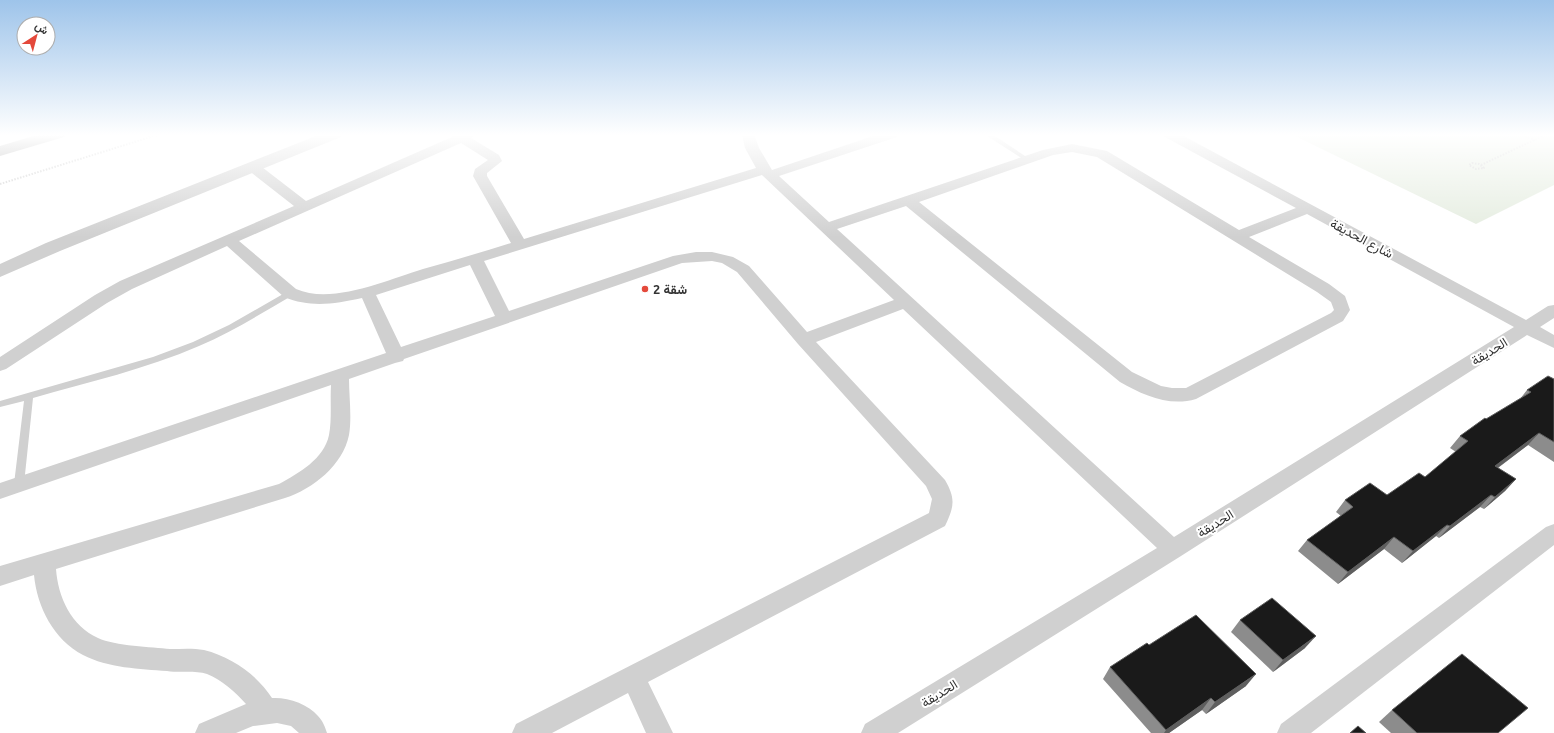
<svg xmlns="http://www.w3.org/2000/svg" width="1554" height="733" font-family="Ubuntu,Vazirmatn,sans-serif">
  <style>
    .green { fill: #e4ecdf }
    .lines { fill: none; stroke-linecap: round; stroke-linejoin: round }
    .path { stroke: #cdcdcd; stroke-width: 2; stroke-dasharray: 1.5 1.5; stroke-linecap: butt }
    .service { fill: #d0d0d0; fill-rule: evenodd }
    .minor { fill: #d0d0d0; fill-rule: evenodd }
    .tertiary { fill: #d0d0d0; fill-rule: evenodd }
    .trunk { fill: #a2a2a2; fill-rule: evenodd }
    .wall { fill: #8c8c8c }
    .shaded-wall { fill: #5f5f5f }
    .building { fill: #1a1a1a; stroke: #5f5f5f }
    .poi-dot { fill: #e4493b; stroke: #fff; stroke-width: 1.5 }
    .labels { text-anchor: middle; stroke-width: 4; stroke-linejoin: round; paint-order: stroke }
    .street-label { font-size: 13px; fill: #333; stroke: #fff }
    .poi-label { font-size: 13px; font-weight: bold; fill: #333; stroke: #fff; text-anchor: start }
  </style>
  <rect width="100%" height="100%" fill="#fff"/>
  <!-- green -->
  <path class="green" d="M1291 134H1554V185L1476 224Z"/>
  <g class="lines">
    <!-- path -->
    <g class="path">
      <path d="M1520 134 1535 140"/>
      <path d="M1472 163 1479 164 1484 168 1476 169 1469 165Z"/>
      <path d="M1481 165 1547 134"/>
      <path d="M0 184 160 134"/>
    </g>
    <!-- service -->
    <g class="service">
      <path d="M984 134H992L1031 160 1030 161H1026Z"/>
      <path d="M290 290 294 293 293 295C262 313 232 332 199 346 146 369 89 382 33 398L24 484 23 487 19 488 15 487 14 484 24 401 0 407V401L153 357 193 342 229 325Z"/>
    </g>
    <!-- minor -->
    <g class="minor">
      <path d="M450 134H475L471 138 499 155 502 161 487 173V176L524 239 756 168 745 148 742 134H754L759 148 772 170 879 134H898L897 137 779 176 829 222 1043 150 1072 144 1107 151 1239 230 1296 208 1165 137 1164 134H1180L1526 320 1548 306 1554 305V318L1540 327 1554 335V348L1527 335 1181 556 898 733H861L865 724 1157 548 903 309 816 342 945 480C956 499 954 507 945 526L648 682 673 733H646L628 693 552 733H512L516 724 929 513 932 499 926 486 798 344 737 272 722 263 712 261 682 263 404 359 403 361 395 363 349 379C349 396 352 418 349 435 343 465 313 489 285 498L56 569C58 597 71 626 98 638 115 646 152 647 170 649 182 649 193 648 204 650 232 657 257 675 272 698 288 697 308 704 318 716 323 721 325 727 327 733H299L291 726 277 723 253 726 236 733H195L199 724 246 704C235 692 222 680 207 674 195 670 180 673 167 671 140 669 108 668 83 655 54 640 37 607 34 575L0 586V566L279 484C299 473 324 459 329 435 332 419 330 401 331 385L0 499V483L386 353 362 298C334 304 311 308 284 297L227 246 132 289 107 303 6 369 0 371V357L95 295 120 281 294 206 248 170 246 167 248 164H258L306 201 452 137ZM461 143 488 160 475 169 473 176 511 243C482 252 452 261 423 269 387 280 332 305 296 289L239 241ZM1072 152 1097 157 1317 292 1331 302 1334 310 1331 313 1186 388H1172L1161 386 1132 372 919 202 1053 155ZM762 175 894 300 807 332 749 266 733 257 712 252H696L673 256 509 311 484 261ZM906 206 1120 382C1143 395 1169 407 1196 399L1343 321 1350 310 1345 296 1329 284 1249 237 1307 214 1514 327 1174 537 837 229ZM470 265 495 316 401 347 376 295Z"/>
      <path d="M1554 524V545L1311 733H1277L1281 724 1546 527Z"/>
    </g>
    <!-- tertiary -->
    <path class="tertiary" d="M321 134H343L341 137 60 251 0 277V264L46 243Z"/>
    <!-- trunk -->
    <path class="trunk" d="M40 134H66L64 137 0 156V146Z"/>
  </g>
  <!-- wall -->
  <g class="wall">
    <path d="M1554 379V462L1528 445 1498 468 1516 479 1505 491 1484 509 1480 507 1439 538 1436 536 1402 563 1384 549 1338 584 1298 551 1307 540 1341 516 1336 512 1345 500 1387 495 1425 477 1456 452 1450 448 1460 436 1520 399 1527 390Z"/>
    <path d="M1240 620 1305 648 1273 672 1231 632Z"/>
    <path d="M1149 645 1246 686 1206 714 1202 710 1169 733H1151L1103 679 1110 667Z"/>
    <path d="M1392 710 1498 733H1391L1379 722Z"/>
  </g>
  <!-- shaded-wall -->
  <g class="shaded-wall">
    <path d="M1539 433 1528 445 1484 478 1495 466Z"/>
    <path d="M1516 479 1505 491 1484 509 1495 497Z"/>
    <path d="M1491 495 1480 507 1439 538 1450 526Z"/>
    <path d="M1447 525 1436 536 1402 563 1413 551Z"/>
    <path d="M1394 537 1384 549 1338 584 1348 572Z"/>
    <path d="M1316 636 1305 648 1273 672 1283 660Z"/>
    <path d="M1256 674 1246 686 1206 714 1215 702Z"/>
    <path d="M1211 698 1202 710 1169 733H1164L1166 730Z"/>
  </g>
  <!-- building -->
  <g class="building">
    <path d="M1548 376 1554 379V442L1539 433 1495 466 1516 479 1495 497 1491 495 1450 526 1447 525 1413 551 1394 537 1348 572 1307 540 1353 507 1345 500 1370 483 1387 495 1419 473 1425 477 1468 441 1460 436 1485 418 1486 419 1531 392 1527 390Z"/>
    <path d="M1272 598 1316 636 1283 660 1240 620Z"/>
    <path d="M1196 615 1256 674 1215 702 1211 698 1166 730 1110 667 1147 643 1149 645Z"/>
    <path d="M1462 654 1528 708 1498 733H1417L1392 710Z"/>
    <path d="M1358 726 1366 733H1350Z"/>
  </g>
  <!-- sky -->
  <linearGradient id="sky" x2="0" y2="1"><stop stop-color="#9ec4ea"/><stop offset="0.57" stop-color="#fff"/><stop offset="1" stop-color="#fff" stop-opacity="0"/></linearGradient>
  <rect width="1554" height="237" fill="url(#sky)"/>
  <!-- markers -->
  <circle class="poi-dot" cx="645" cy="289" r="4"/>
  <g class="labels">
    <!-- street labels -->
    <g class="street-label">
      <text transform="translate(1362 238) rotate(28)" y="5">شارع الحديقة</text>
      <text transform="translate(1489 351) rotate(-32)" y="5">الحديقة</text>
      <text transform="translate(1215 523) rotate(-32)" y="5">الحديقة</text>
      <text transform="translate(939 693) rotate(-32)" y="5">الحديقة</text>
    </g>
    <!-- poi labels -->
    <g class="poi-label">
      <text x="653" y="294">شقة 2</text>
    </g>
  </g>
  <!-- north arrow -->
  <g transform="translate(36 36) rotate(36)"><circle r="19" fill="#ffffff" stroke="#adadad"/>
  <path d="M0-3L7 15L0 10L-7 15Z" fill="#e4493b"/>
  <text y="-6" font-size="11" font-weight="bold" text-anchor="middle" fill="#333333">ش</text>
  </g>
</svg>
